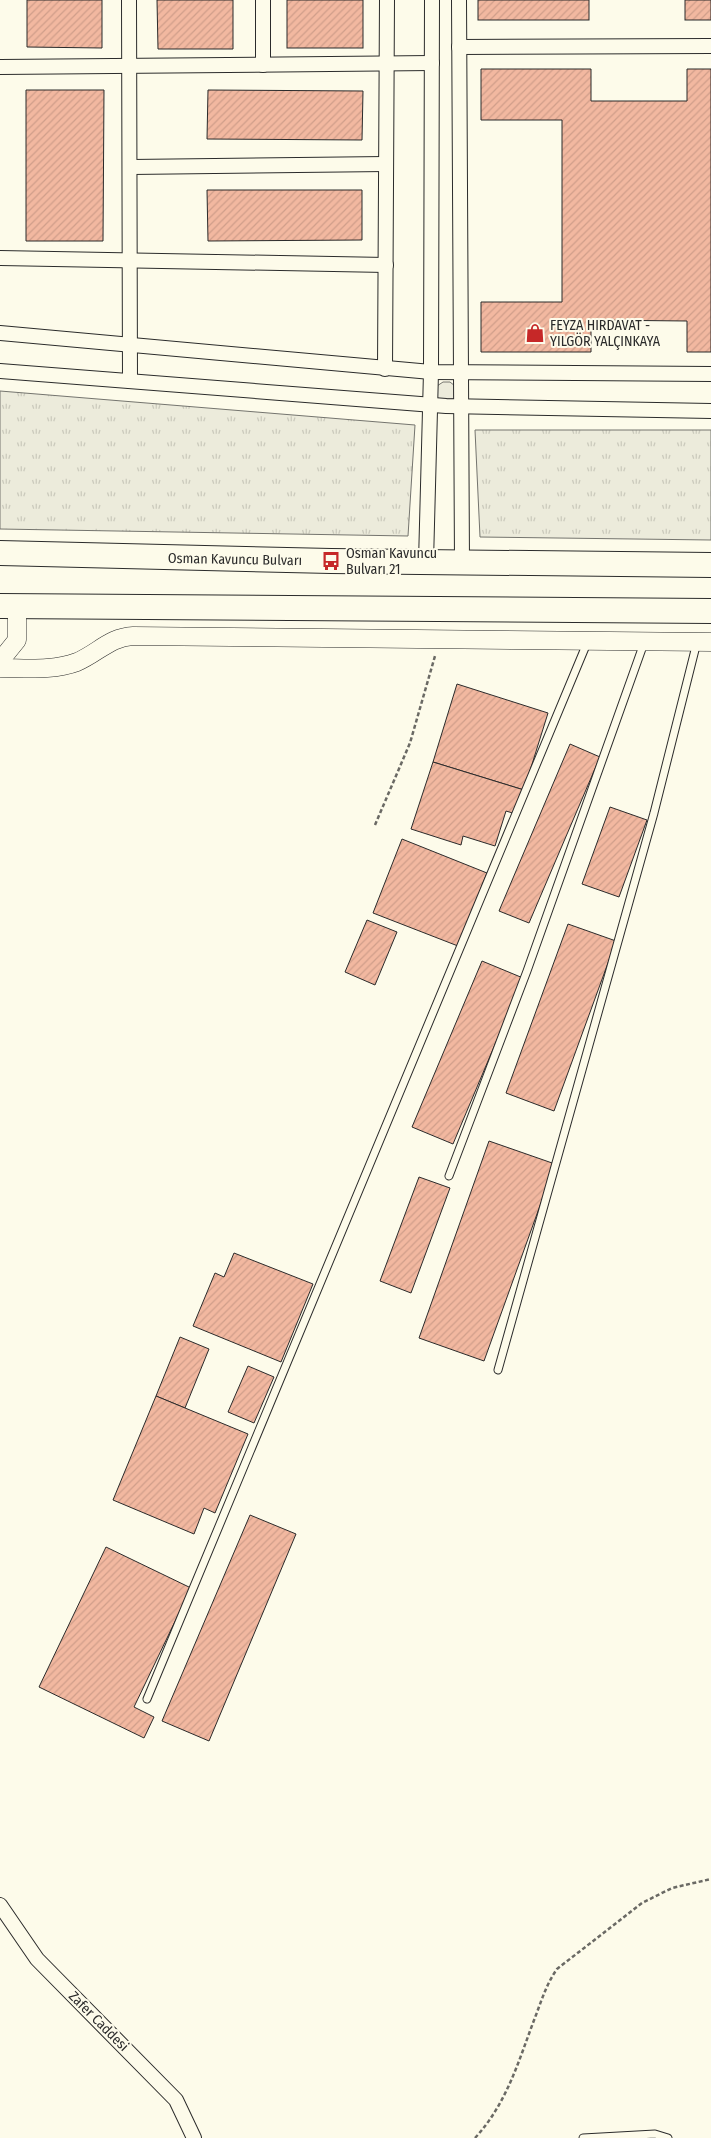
<svg xmlns="http://www.w3.org/2000/svg" width="711" height="2138" font-family="'Fira Sans Condensed',sans-serif">
  <style>
    .grass { fill: #ecebdb; stroke: #74746e }
    .park { fill: url(#park-tufts); stroke: #74746e }
    .building { fill: url(#building-hatch); stroke: #2b2b2b }
    .lines { fill: none; stroke-linecap: round; stroke-linejoin: round }
    .service-casing { stroke: #2b2b2b; stroke-width: 9 }
    .minor-casing { stroke: #2b2b2b; stroke-width: 16 }
    .tertiary-casing { stroke: #2b2b2b; stroke-width: 19 }
    .trunk-casing { stroke: #2b2b2b; stroke-width: 26 }
    .path { stroke: #6a6964; stroke-width: 2.5; stroke-dasharray: 4 2.5; stroke-linecap: butt }
    .service { stroke: #fdfbea; stroke-width: 7 }
    .minor { stroke: #fdfbea; stroke-width: 14 }
    .tertiary { stroke: #fdfbea; stroke-width: 18 }
    .trunk { stroke: #fdfbea; stroke-width: 24 }
    .labels { text-anchor: middle; stroke-width: 4; stroke-linejoin: round; paint-order: stroke }
    .poi-label { font-size: 14px; fill: #2b2b2b; stroke: #fdfbea; text-anchor: start }
    .street-label { font-size: 14px; fill: #2b2b2b; stroke: #fdfbea }
  </style>
  <defs>
    <pattern id="park-tufts" width="24" height="20" patternUnits="userSpaceOnUse" patternTransform="scale(1.25)"><rect width="24" height="20" fill="#ecebdb"/><path d="M3 7l-1-3M5 7V3M7 7l1-3M15 17l-1-3M17 17v-4M19 17l1-3" fill="none" stroke="#cbcabc"/></pattern>
    <pattern id="building-hatch" width="6" height="6" patternUnits="userSpaceOnUse" patternTransform="scale(1.25)"><rect width="6" height="6" fill="#f2b8a0"/><path d="M-1 1l2-2M0 6l6-6M5 7l2-2" fill="none" stroke="#d09e8a"/></pattern>
  </defs>
  <rect width="100%" height="100%" fill="#fdfbea"/>
  <!-- grass -->
  <path class="grass" d="M443 382H450L455 386V399H437V386Z"/>
  <!-- park -->
  <g class="park">
    <path d="M0 391 415 425 408 536 0 529Z"/>
    <path d="M475 430H711V540L480 537Z"/>
  </g>
  <!-- building -->
  <g class="building">
    <path d="M27 0H102V48L27 47Z"/>
    <path d="M157 0H233V49H158Z"/>
    <rect x="287" y="0" width="76" height="48"/>
    <rect x="478" y="0" width="111" height="20"/>
    <rect x="685" y="0" width="26" height="20"/>
    <path d="M481 69H591V101H687V69H711V352H687V321L591 320V352H481V302H562V120H481Z"/>
    <path d="M26 90H104L103 241H26Z"/>
    <path d="M208 90 363 91 362 140 207 139Z"/>
    <path d="M207 190H362V240L208 241Z"/>
    <path d="M457 684 548 713 524 790 433 762Z"/>
    <path d="M570 744 600 757 529 923 499 911Z"/>
    <path d="M433 762 524 790 516 814 506 811 495 846 463 836 461 845 411 829Z"/>
    <path d="M610 807 647 820 619 897 582 884Z"/>
    <path d="M402 839 487 873 458 946 373 913Z"/>
    <path d="M367 920 397 932 375 985 345 972Z"/>
    <path d="M568 924 616 941 554 1111 506 1093Z"/>
    <path d="M482 961 523 978 453 1144 412 1127Z"/>
    <path d="M489 1141 555 1164 484 1361 419 1338Z"/>
    <path d="M419 1177 450 1188 411 1293 380 1281Z"/>
    <path d="M234 1253 313 1284 281 1362 193 1326 215 1273 224 1277Z"/>
    <path d="M180 1337 209 1349 185 1408 156 1396Z"/>
    <path d="M248 1366 274 1377 254 1423 228 1412Z"/>
    <path d="M156 1396 248 1434 215 1513 204 1508 194 1534 113 1500Z"/>
    <path d="M250 1515 296 1534 209 1741 162 1721Z"/>
    <path d="M106 1547 191 1588 134 1707 154 1717 144 1738 39 1687Z"/>
  </g>
  <g class="lines">
    <!-- service casing -->
    <g class="service-casing">
      <g id="service">
        <path d="M449 1176 527 971 644 643"/>
        <path d="M498 1370 654 813 697 642"/>
        <path d="M147 1699 587 643"/>
        <path d="M583 2138 655 2134 668 2138"/>
      </g>
    </g>
    <!-- minor casing -->
    <g class="minor-casing">
      <g id="minor">
        <path d="M129 0 130 381"/>
        <path d="M459 0 462 563"/>
        <path d="M459 47 711 46"/>
        <path d="M263 65V0"/>
        <path d="M0 67 432 63"/>
        <path d="M131 167 386 164"/>
        <path d="M0 258 386 265"/>
        <path d="M0 333 431 372 711 374"/>
        <path d="M385 369 387 0"/>
        <path d="M0 371 446 406 711 411"/>
        <path d="M426 562 431 372 432 0"/>
        <path d="M0 1905 37 1959 176 2100 194 2138"/>
      </g>
    </g>
    <!-- tertiary casing -->
    <g class="tertiary-casing">
      <g id="tertiary">
        <path d="M0 661 17 640V606"/>
        <path d="M0 668C26 668 53 671 77 662 98 653 110 637 133 636L711 642"/>
      </g>
    </g>
    <!-- trunk casing -->
    <g class="trunk-casing">
      <g id="trunk">
        <path d="M0 553 331 561 711 565"/>
        <path d="M0 606 711 611"/>
      </g>
    </g>
    <!-- path -->
    <g class="path">
      <path d="M375 825 410 743 435 656"/>
      <path d="M475 2138C508 2102 519 2059 536 2015 542 1999 547 1983 557 1969L642 1903 672 1888 711 1879"/>
    </g>
    <!-- service -->
    <use href="#service" class="service"/>
    <!-- minor -->
    <use href="#minor" class="minor"/>
    <!-- tertiary -->
    <use href="#tertiary" class="tertiary"/>
    <!-- trunk -->
    <use href="#trunk" class="trunk"/>
  </g>
  <!-- icons -->
  <defs>
    <g id="shop-bare" transform="scale(1.5)"><path d="M-5-2.5h2.3a2.7 3.5 0 0 1 5.4 0H5L5.5 6h-11ZM-1.5-2.5h3a1.5 2.3 0 0 0-3 0Z" fill="#c62828" stroke="#fdfbea" stroke-width="2.5" paint-order="stroke"/></g>
    <g id="bus-bare" transform="scale(1.5)"><path d="M-5-6H5V4H4V6H2V4H-2V6H-4V4H-5ZM-3.5-4V0h7V-4ZM-3.5 1.2v1.5H-2V1.2ZM2 1.2v1.5H3.5V1.2Z" fill="#c62828" stroke="#fdfbea" stroke-width="2.5" paint-order="stroke"/></g>
  </defs>
  <g fill-rule="evenodd">
    <use href="#shop-bare" x="535" y="333"/>
    <use href="#bus-bare" x="331" y="561"/>
  </g>
  <g class="labels">
    <!-- poi labels -->
    <g class="poi-label">
      <text x="550" y="330">FEYZA HIRDAVAT -<tspan x="550" dy="16">YILGÖR YALÇINKAYA</tspan></text>
      <text x="346" y="558">Osman Kavuncu<tspan x="346" dy="16">Bulvarı 21</tspan></text>
    </g>
    <!-- street labels -->
    <g class="street-label">
      <text transform="translate(235 559) rotate(1)" y="5">Osman Kavuncu Bulvarı</text>
      <text transform="translate(99 2021) rotate(45)" y="5">Zafer Caddesi</text>
    </g>
  </g>
</svg>
